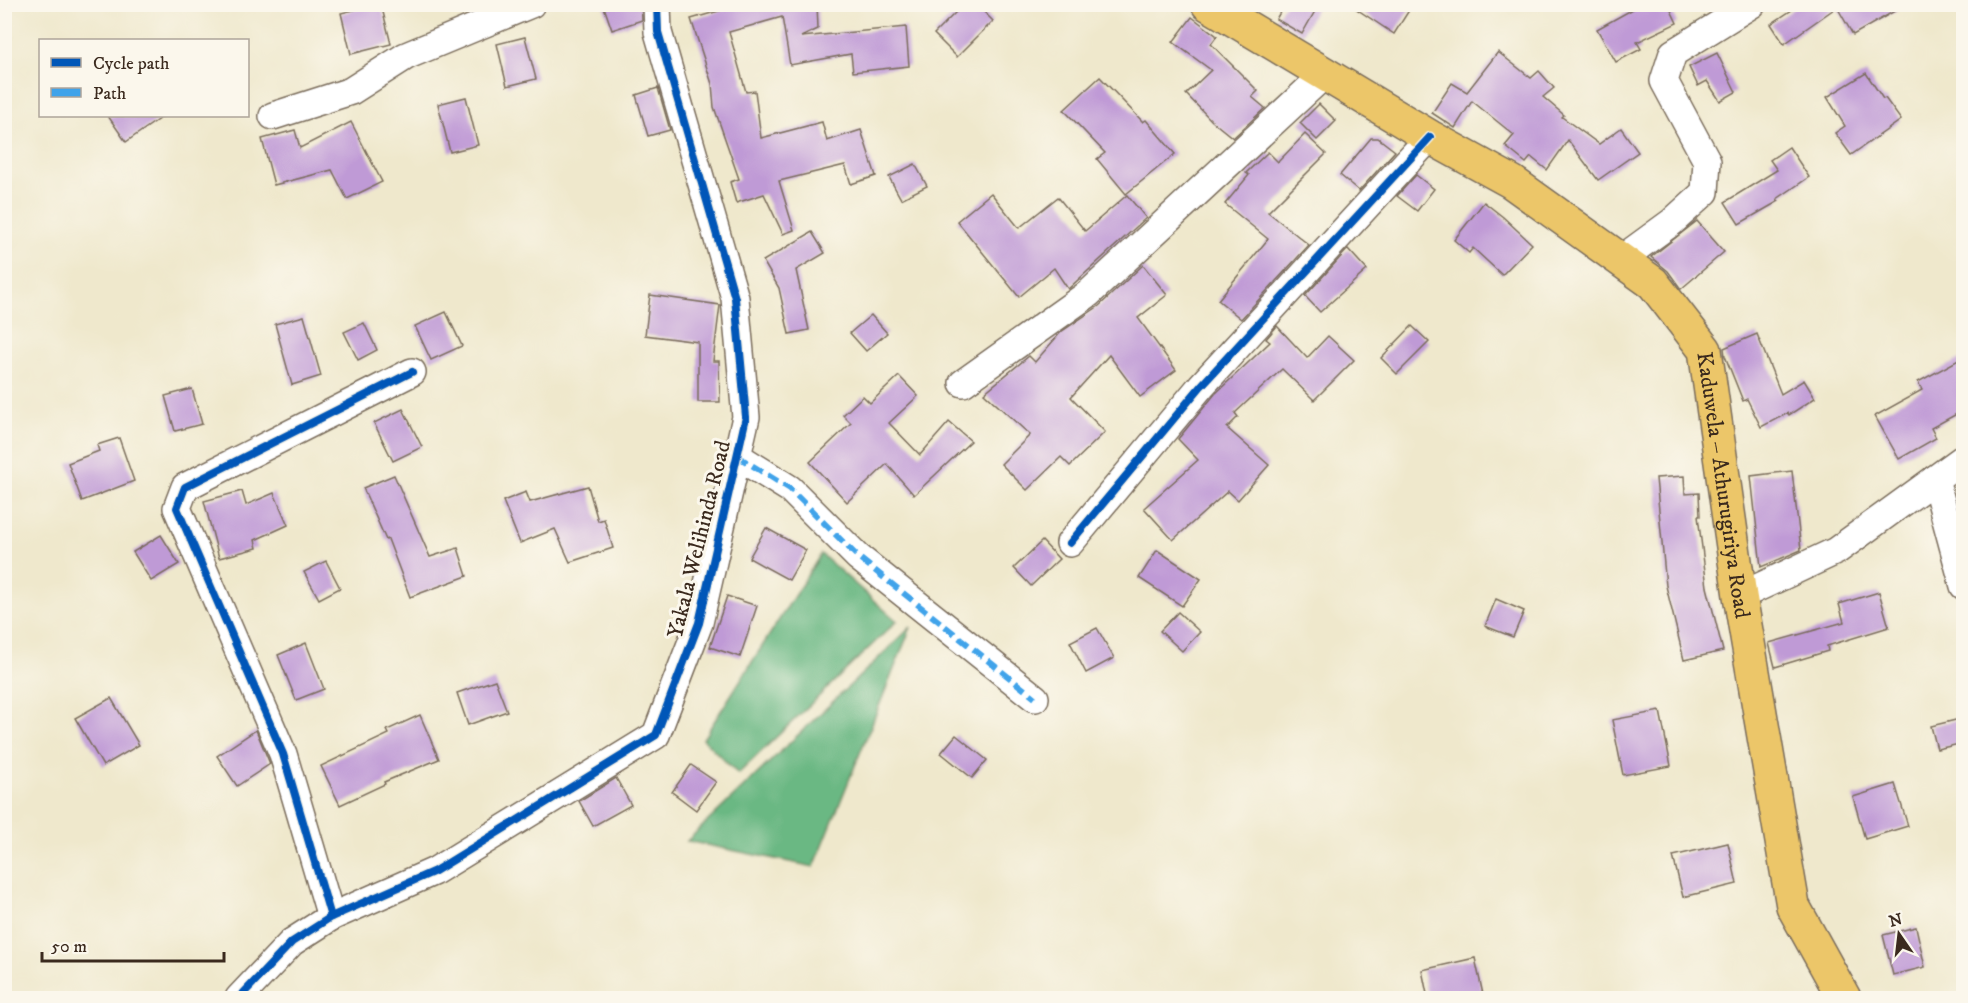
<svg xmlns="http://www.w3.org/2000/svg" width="1968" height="1003" font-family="'IM FELL DW Pica',serif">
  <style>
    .forest { fill: #6bb883; stroke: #537150; stroke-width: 1.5 }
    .building { fill: #bf9ad6 }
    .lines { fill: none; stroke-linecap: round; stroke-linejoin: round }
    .minor-casing { stroke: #7a6c5b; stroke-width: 30 }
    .primary-casing { stroke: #7a6c5b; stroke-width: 36 }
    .minor { stroke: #fff; stroke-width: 27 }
    .primary { stroke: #ecc669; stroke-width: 33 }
    .quiet { stroke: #3fa3ea; stroke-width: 6; stroke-dasharray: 12 6; stroke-linecap: butt }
    .cycleway-casing { stroke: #fbf7ec; stroke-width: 11 }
    .cycleway { stroke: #0057b8; stroke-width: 8 }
    .labels { text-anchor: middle; stroke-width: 6; stroke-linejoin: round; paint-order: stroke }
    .street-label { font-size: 22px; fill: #3b2a1e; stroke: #fbf7ec }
  </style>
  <rect width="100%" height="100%" fill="#fbf7ec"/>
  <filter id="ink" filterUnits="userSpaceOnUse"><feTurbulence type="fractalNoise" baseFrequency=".0167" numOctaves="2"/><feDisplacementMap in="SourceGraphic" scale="12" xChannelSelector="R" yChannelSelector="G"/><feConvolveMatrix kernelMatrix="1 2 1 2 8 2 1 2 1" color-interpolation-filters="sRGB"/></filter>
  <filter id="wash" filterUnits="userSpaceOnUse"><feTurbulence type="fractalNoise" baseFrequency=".008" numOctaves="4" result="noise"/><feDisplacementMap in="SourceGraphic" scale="24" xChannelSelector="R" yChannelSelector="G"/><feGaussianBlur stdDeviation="1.35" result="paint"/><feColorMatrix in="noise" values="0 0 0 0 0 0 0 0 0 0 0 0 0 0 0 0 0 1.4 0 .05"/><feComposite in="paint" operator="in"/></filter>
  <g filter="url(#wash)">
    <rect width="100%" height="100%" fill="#efe8cc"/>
    <!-- forest -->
    <g class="forest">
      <path d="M821 554 897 621 738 774 703 739Z"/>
      <path d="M911 627 814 867 687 841Z"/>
    </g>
    <g id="blocks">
      <!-- building -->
      <g class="building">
        <path d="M361 4H381L391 44 351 54 341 13 362 8Z"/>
        <path d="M603 4H641L642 20 612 30Z"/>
        <path d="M743 4H817L818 29 801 37 906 27 909 66 853 72 851 54 790 65 782 17 729 32 746 92 755 91 761 138 822 122 827 141 861 130 876 176 851 184 845 165 779 181 794 230 783 234 764 194 736 203 730 182 739 179 714 107 712 84 691 19Z"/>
        <path d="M964 4H976L993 21 957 57 934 34Z"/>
        <path d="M1285 4H1319L1302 34 1276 19Z"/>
        <path d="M1349 4H1413L1394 34Z"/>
        <path d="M1642 4H1668L1677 23 1637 42 1641 49 1616 62 1597 29Z"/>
        <path d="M1801 4H1907L1853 35 1837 7 1784 44 1771 24Z"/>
        <path d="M1192 17 1217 36 1211 44 1258 91 1252 97 1265 108 1233 138 1212 121 1186 94 1211 70 1173 42Z"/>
        <path d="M525 37 536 79 507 86 497 44Z"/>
        <path d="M1498 52 1531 78 1539 71 1554 88 1543 97 1564 115 1562 117 1599 144 1621 128 1638 152 1598 180 1568 140 1547 170 1531 157 1526 163 1505 146 1514 135 1472 101 1455 128 1432 113 1452 83 1467 92Z"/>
        <path d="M1717 53 1736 92 1720 101 1707 81 1698 86 1689 67Z"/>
        <path d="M1866 73 1883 99 1885 98 1901 120 1851 155 1835 133 1845 126 1827 97Z"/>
        <path d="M1100 77 1143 122 1146 120 1175 154 1126 194 1097 159 1105 153 1064 110Z"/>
        <path d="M658 88 670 130 648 136 636 95Z"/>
        <path d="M466 97 478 145 450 152 438 104Z"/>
        <path d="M1319 104 1336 121 1317 140 1300 123Z"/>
        <path d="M108 116H163L126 142Z"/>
        <path d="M351 122 382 182 347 199 332 170 274 185 262 139 295 130 300 148Z"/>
        <path d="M1305 134 1326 154 1268 212 1309 245 1241 319 1218 300 1268 239 1225 204 1249 175 1246 173 1268 152 1278 162Z"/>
        <path d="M1371 138H1378L1395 151 1359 191 1340 175Z"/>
        <path d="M1789 147 1809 177 1777 199 1779 201 1739 224 1725 202 1777 170 1770 160Z"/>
        <path d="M915 164 927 186 901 199 889 177Z"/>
        <path d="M1416 175 1434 189 1417 211 1397 196Z"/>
        <path d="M991 193 1019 228 1058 197 1085 231 1127 195 1146 218 1068 289 1054 268 1019 297 957 221Z"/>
        <path d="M1484 202 1503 217 1532 244 1502 275 1473 248 1469 253 1454 240Z"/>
        <path d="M1697 221 1724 252 1681 289 1668 271 1651 257Z"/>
        <path d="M812 232 825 253 796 270 809 330 789 334 779 288 763 261Z"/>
        <path d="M1348 249 1367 270 1320 312 1305 296Z"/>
        <path d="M1143 265 1167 295 1138 318 1176 370 1140 397 1109 355 1071 397 1105 432 1070 466 1061 457 1027 490 1001 464 1030 435 984 393 1029 356 1035 362 1061 332 1099 306Z"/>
        <path d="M650 295 720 305 713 361H719L720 402H698V342L645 335Z"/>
        <path d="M446 312 462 346 431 360 415 326Z"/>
        <path d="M871 315 887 333 866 351 850 333Z"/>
        <path d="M304 316 321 376 292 385 275 324Z"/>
        <path d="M364 323 377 350 358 360 344 332Z"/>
        <path d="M1277 326 1307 358 1328 336 1354 360 1314 400 1282 369 1235 413 1238 417 1227 428 1269 465 1238 500 1228 491 1173 540 1144 508 1198 460 1178 439 1215 394 1270 342 1266 339Z"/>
        <path d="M1412 326 1429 342 1397 374 1381 358Z"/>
        <path d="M1757 334 1781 394 1804 380 1815 398 1789 415 1788 413 1761 427 1747 399 1743 401 1725 356 1724 348Z"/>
        <path d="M1964 357V410L1931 428 1936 438 1899 459 1875 416 1922 390 1918 382Z"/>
        <path d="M899 376 918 396 889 423 920 455 949 422 971 441 914 495 887 464 847 502 810 462 851 423 843 415 863 396 870 403Z"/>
        <path d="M192 389 202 424 175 431 165 396Z"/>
        <path d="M403 409 422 447 393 461 374 423Z"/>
        <path d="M119 438 134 481 82 501 68 463 99 451 97 445Z"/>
        <path d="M1792 471 1801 550 1761 567 1751 476Z"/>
        <path d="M394 475 430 557 458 548 467 576 410 597 388 539 386 540 363 488Z"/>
        <path d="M1684 476 1685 494 1699 493 1700 516H1698L1707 587 1723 651 1684 660 1666 586 1656 478Z"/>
        <path d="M588 486 598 521 604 519 613 548 570 562 555 529 520 543 503 501 526 492 530 502Z"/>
        <path d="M242 491 246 505 274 493 288 525 255 540 257 548 219 558 204 501Z"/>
        <path d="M766 528 806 550 789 580 749 558Z"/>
        <path d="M161 535 179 564 151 581 133 552Z"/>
        <path d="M1042 541 1059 559 1031 586 1014 568Z"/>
        <path d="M1157 550 1201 579 1182 606 1139 578Z"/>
        <path d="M326 561 340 588 319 599 304 572Z"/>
        <path d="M1879 592 1889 627 1827 646 1828 651 1775 667 1769 643 1844 622 1839 604Z"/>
        <path d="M727 596 757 606 740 657 710 647Z"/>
        <path d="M1496 599 1524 611 1513 637 1485 626Z"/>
        <path d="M1178 612 1200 632 1182 651 1160 631Z"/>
        <path d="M1097 628 1114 658 1086 673 1070 642Z"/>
        <path d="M306 643 324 689 296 700 278 655Z"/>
        <path d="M495 680 507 711 468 725 457 693Z"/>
        <path d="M111 698 139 745 103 766 75 718Z"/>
        <path d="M1660 711 1671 766 1623 775 1612 720Z"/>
        <path d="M420 715 439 759 384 782 385 784 340 805 321 766 389 734 387 730Z"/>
        <path d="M1964 718V743L1937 749 1931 726Z"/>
        <path d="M256 730 270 764 237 786 217 756Z"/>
        <path d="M956 735 987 760 972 778 941 753Z"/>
        <path d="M691 765 716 782 696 810 672 792Z"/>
        <path d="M616 778 631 805 593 826 579 801Z"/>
        <path d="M1895 784 1908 826 1865 839 1853 797Z"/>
        <path d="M1728 843 1737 884 1683 897 1673 856Z"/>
        <path d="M1916 927 1925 967 1893 975 1883 935Z"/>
        <path d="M1475 958 1484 999H1428L1422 970Z"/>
      </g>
    </g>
  </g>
  <g filter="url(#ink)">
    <use href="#blocks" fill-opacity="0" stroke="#7a6c5b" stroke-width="1.5"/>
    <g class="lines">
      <!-- minor casing -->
      <g class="minor-casing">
        <g id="minor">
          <path d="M273 116 351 91 406 56 531 4"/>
          <path d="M1620 260 1672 222 1705 192 1707 161 1664 81 1673 53 1752 4"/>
          <path d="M963 383 1088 294 1325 74"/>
          <path d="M737 456 790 489 858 557 1035 698"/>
          <path d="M1935 479 1964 586"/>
          <path d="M1070 543 1201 386 1430 137"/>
          <path d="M1740 596 1836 551 1964 458"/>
          <path d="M331 917 283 754 177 508 185 487 412 372"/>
          <path d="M239 998 292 942 331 917 435 871 656 735 699 623 746 417 735 298 658 32 657 4"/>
        </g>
      </g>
      <!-- primary casing -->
      <g class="primary-casing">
        <g id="primary">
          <path id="s1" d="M1208 4 1430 137 1512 182 1653 283 1705 350 1740 596 1793 906 1844 998"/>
        </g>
      </g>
      <!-- minor -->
      <use href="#minor" class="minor"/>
      <!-- primary -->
      <use href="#primary" class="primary"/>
      <!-- quiet -->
      <path class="quiet" d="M737 456 790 489 858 557 1035 698"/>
      <!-- cycleway casing -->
      <g class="cycleway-casing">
        <g id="cycleway">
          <path d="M1070 543 1201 386 1430 137"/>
          <path d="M331 917 283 754 177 508 185 487 412 372"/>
          <path d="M239 998 292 942 331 917 435 871 656 735 699 623 746 417 735 298 658 32 657 4"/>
        </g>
      </g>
      <!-- cycleway -->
      <use href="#cycleway" class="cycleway"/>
    </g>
  </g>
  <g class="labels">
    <!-- street labels -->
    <g class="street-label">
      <text dy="8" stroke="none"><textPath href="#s1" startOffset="747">Kaduwela – Athurugiriya Road</textPath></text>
      <text transform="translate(698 539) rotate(-76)" y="8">Yakala Welihinda Road</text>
    </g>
  </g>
  <!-- margin -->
  <rect width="1968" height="1003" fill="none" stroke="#fbf7ec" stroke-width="24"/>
  <!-- legend -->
  <rect x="39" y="39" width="210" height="78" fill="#fbf7ec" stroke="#aea59a" stroke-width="1.5"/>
  <rect x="51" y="58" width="30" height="9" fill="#0057b8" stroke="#aea59a" stroke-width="1.5"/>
  <text x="93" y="69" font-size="18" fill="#3b2a1e">Cycle path</text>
  <rect x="51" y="88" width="30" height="9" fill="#3fa3ea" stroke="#aea59a" stroke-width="1.5"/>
  <text x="93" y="99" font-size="18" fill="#3b2a1e">Path</text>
  <!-- north arrow -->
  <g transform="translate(1899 934) rotate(346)" stroke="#fbf7ec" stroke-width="4.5" paint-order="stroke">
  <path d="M0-4.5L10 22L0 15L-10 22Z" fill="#3b2a1e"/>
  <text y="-9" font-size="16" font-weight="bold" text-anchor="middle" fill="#3b2a1e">N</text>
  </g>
  <!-- scale -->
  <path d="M42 952v9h182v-9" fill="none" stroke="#3b2a1e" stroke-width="3"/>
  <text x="51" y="952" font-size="18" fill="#3b2a1e" stroke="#fbf7ec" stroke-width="4.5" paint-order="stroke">50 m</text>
</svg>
